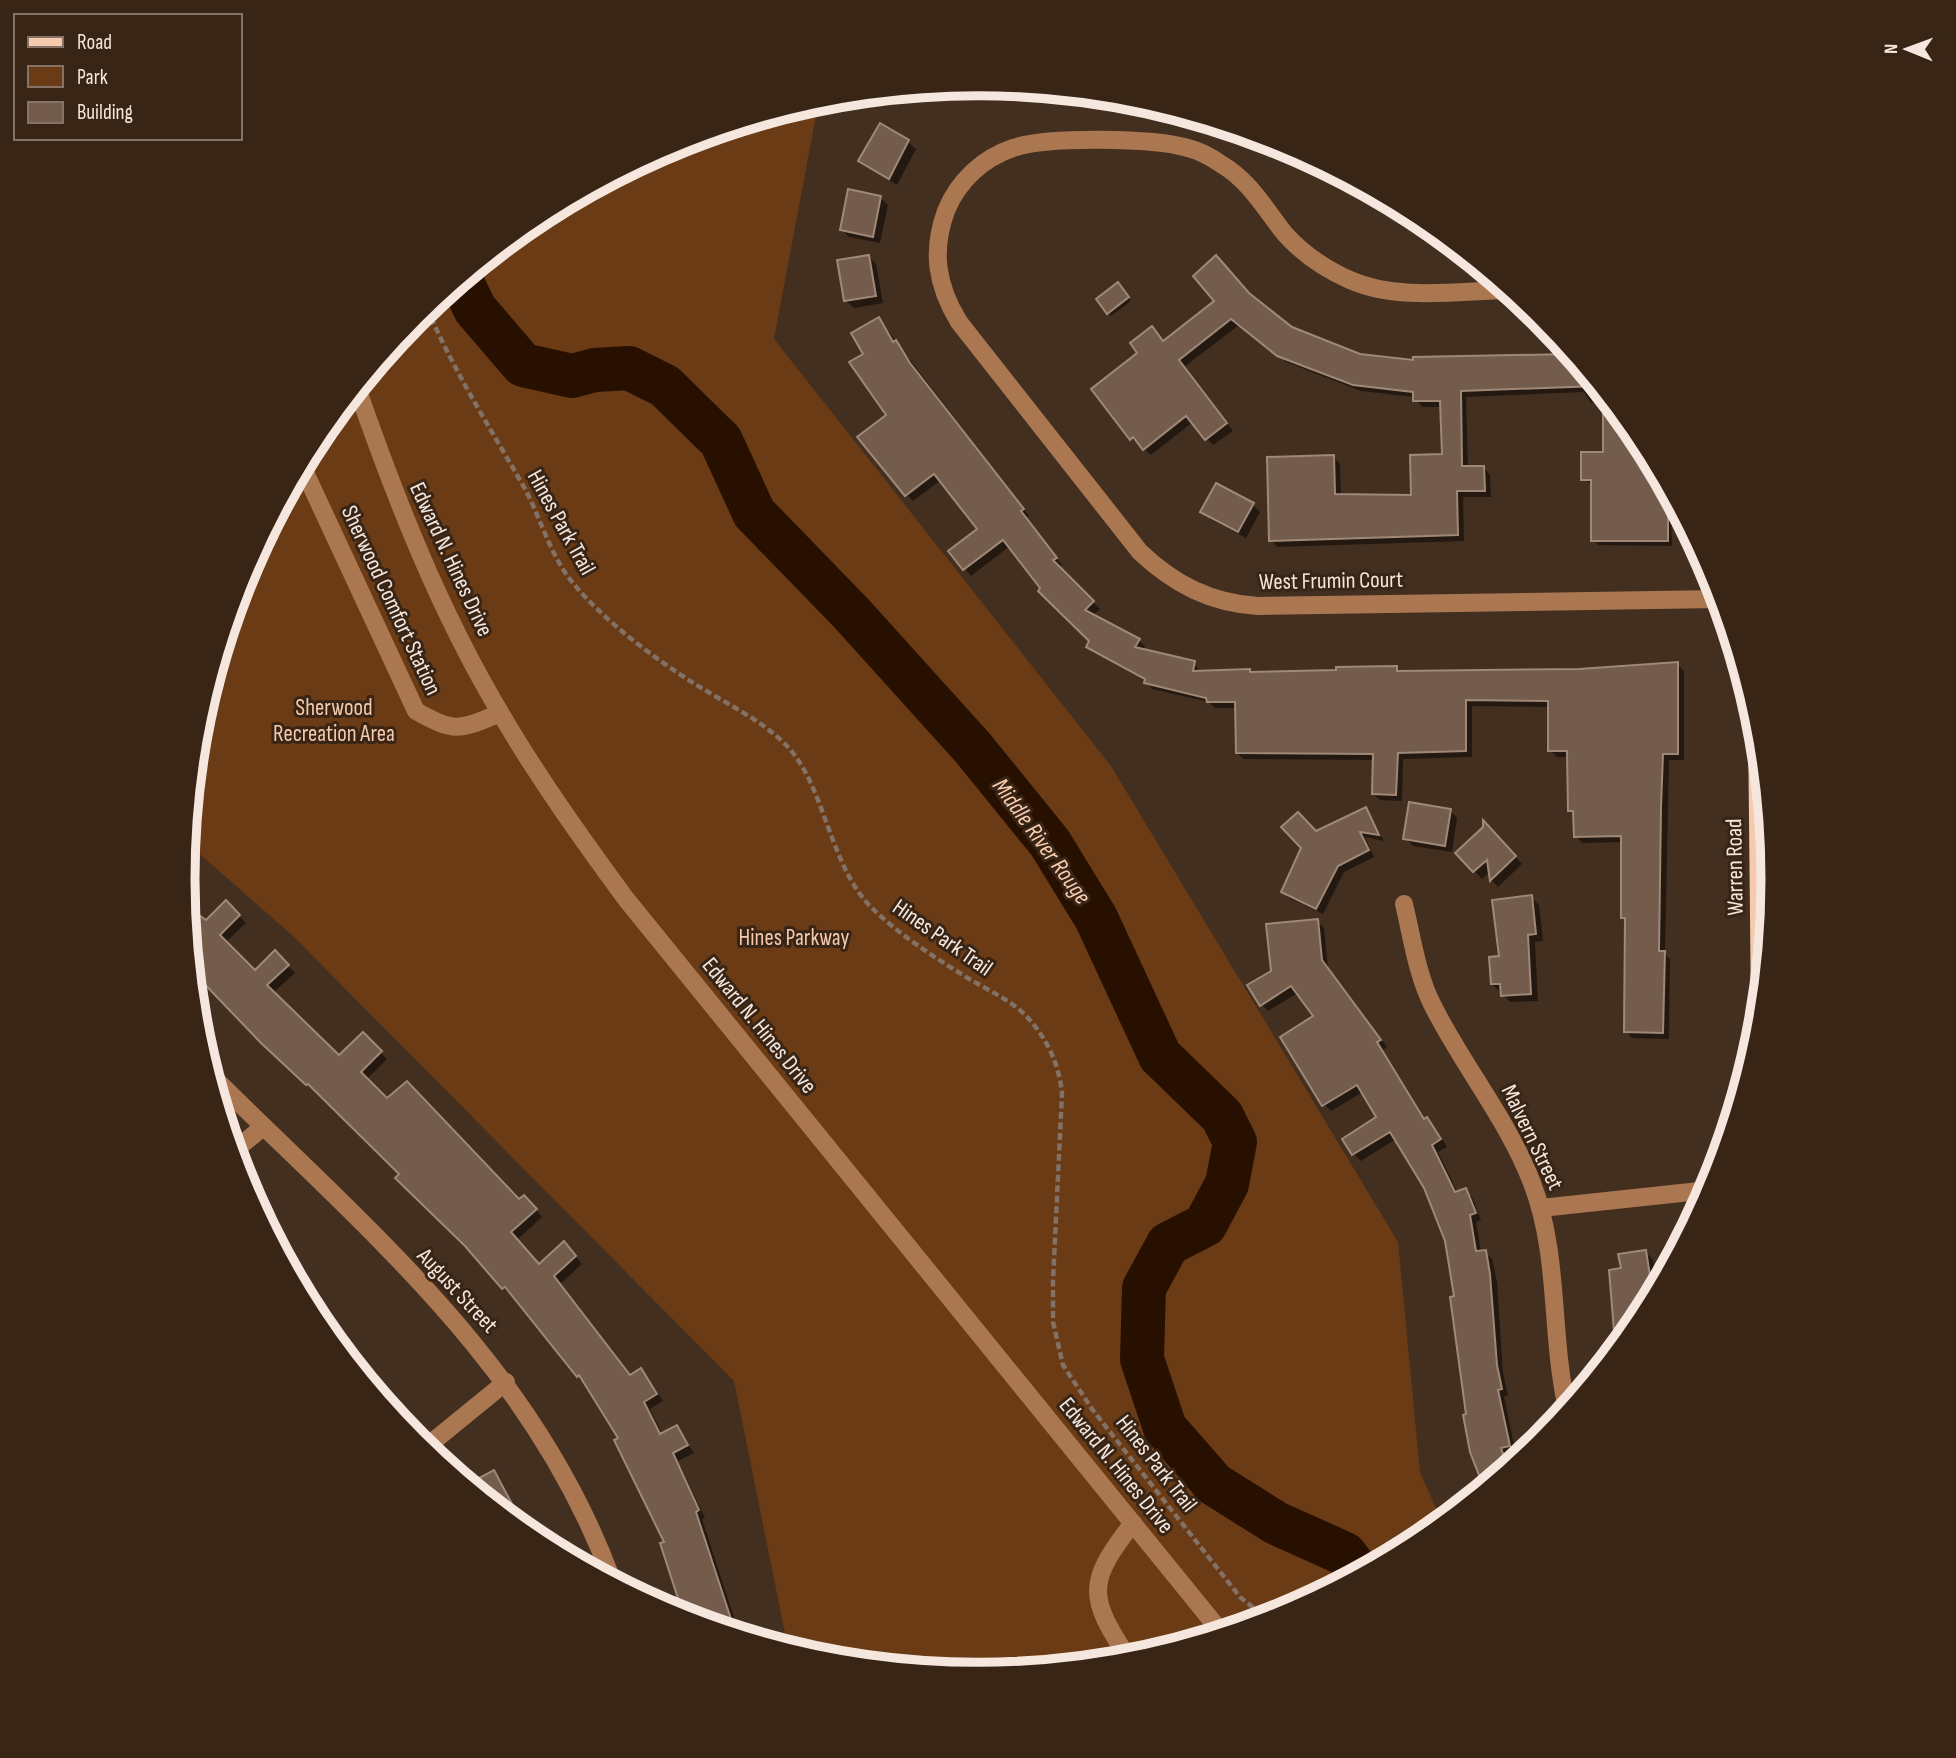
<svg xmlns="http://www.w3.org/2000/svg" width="1956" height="1758" font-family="'Sofia Sans Condensed',sans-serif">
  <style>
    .green { fill: #6a3b14 }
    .shadow { fill: #0007 }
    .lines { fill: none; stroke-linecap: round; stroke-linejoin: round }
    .river { stroke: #281000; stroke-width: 44 }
    .building { fill: #735c4c; stroke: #a08877; stroke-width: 2 }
    .path { stroke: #827164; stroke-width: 4.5; stroke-dasharray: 7 3.5; stroke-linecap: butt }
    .minor { stroke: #ab7751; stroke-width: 18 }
    .major { stroke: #f6cbad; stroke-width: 18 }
    .labels { text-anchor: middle; stroke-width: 6; stroke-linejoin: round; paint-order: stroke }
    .street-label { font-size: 23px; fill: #f5e7de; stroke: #382516 }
    .park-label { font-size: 23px; fill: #f5caac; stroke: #382516 }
    .water-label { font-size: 24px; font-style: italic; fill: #f8cdaf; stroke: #382516 }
    .rim { fill: none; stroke: #f5e7de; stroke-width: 9 }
  </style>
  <rect width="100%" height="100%" fill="#432f20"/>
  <!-- green -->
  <path class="green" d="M819 100 774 339 1111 766 1398 1242 1420 1472 1442 1522 1419 1540 1282 1614 1133 1659 978 1674 823 1659 788 1648 734 1381 293 936 187 843 198 724 244 574 317 437 416 317 537 218 674 144Z"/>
  <!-- shadow -->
  <g class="shadow">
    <path d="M908 142 916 149 897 185 860 161Z"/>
    <path d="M880 197 888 205 880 243 849 237 841 229Z"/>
    <path d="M1419 218H1420L1435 230H1425L1419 224Z"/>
    <path d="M869 257 876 264 883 303 854 308 846 301Z"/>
    <path d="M1121 288 1131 301 1111 316 1108 313Z"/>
    <path d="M1251 297 1291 329 1360 356 1415 362 1572 356 1610 402 1591 403 1584 392 1466 397 1468 468H1484L1490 475 1491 497H1463L1464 541 1277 547 1271 540 1334 457 1340 464 1341 496H1413L1444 456 1442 407H1422L1415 397 1361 391 1286 362 1239 325 1184 367 1233 431 1213 445 1193 422 1151 455 1131 438 1164 342Z"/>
    <path d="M879 319 1029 516 1026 518 1062 565 1058 568 1100 609 1092 616 1139 640 1145 647 1143 651 1194 663 1200 672 1249 671 1252 674 1396 668 1401 673 1579 671 1677 664 1684 671V760H1669L1665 954 1670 959 1669 1039 1632 1038 1626 1031 1627 922 1622 917 1623 842 1582 843 1576 836 1575 815 1570 810 1569 757H1557L1550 750 1549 707 1472 706V757L1403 759 1402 801 1380 800 1373 794 1374 760 1244 759 1237 753V708H1215L1209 702 1152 689 1146 681 1095 653 1088 647 1091 641 1042 588 1010 546 971 576 965 569 951 551 980 529 941 480 913 501 907 495 888 416 865 355Z"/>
    <path d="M1618 412 1639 438 1671 498 1672 546 1598 545 1593 540 1592 484 1583 479 1604 454Z"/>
    <path d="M1253 505 1260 512 1246 538 1210 519 1203 511Z"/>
    <path d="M1365 809 1384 841 1365 837 1374 857 1344 872 1323 914 1289 898 1283 891 1316 833Z"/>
    <path d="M1450 810 1457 818 1452 852 1413 846 1405 838Z"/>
    <path d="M1485 824 1522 864 1498 887 1491 880 1490 871 1482 879 1458 853Z"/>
    <path d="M1531 897 1539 905 1543 941 1535 942 1538 1001 1510 1002 1492 984 1501 958Z"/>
    <path d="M226 903 246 923 225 943 255 972 275 952 295 973 273 993 339 1058 363 1035 387 1059 366 1080 387 1101 519 1201 524 1197 542 1217 517 1240 539 1266 571 1251 582 1264 560 1284 631 1376 641 1370 648 1377 663 1401 650 1409 662 1434 677 1427 694 1453 678 1461 705 1518 702 1519 739 1633 688 1618 666 1543 621 1439 585 1383 513 1293 511 1295 504 1288 401 1174 316 1089 314 1091 270 1049 191 964 186 908 206 922Z"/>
    <path d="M1317 921 1324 928 1328 968 1387 1047 1383 1050 1426 1120 1434 1126 1447 1147 1438 1152 1458 1193 1465 1190 1472 1197 1481 1220 1476 1222 1481 1252H1485L1492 1259 1497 1282 1503 1373 1508 1396H1504L1517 1460 1485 1486 1467 1416 1456 1298 1446 1240 1425 1187 1396 1139 1361 1161 1354 1154 1344 1139 1379 1118 1363 1092 1331 1111 1324 1104 1315 1017 1298 993 1268 1011 1261 1004 1273 971Z"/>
    <path d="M1646 1252 1653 1260 1657 1286 1639 1321 1619 1345 1613 1308 1623 1269Z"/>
    <path d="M494 1472 500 1478 527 1533 469 1485Z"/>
  </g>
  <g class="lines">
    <!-- river -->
    <path class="river" d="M461 280 475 309 523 365 572 376 595 370 629 368 665 386 721 441 754 513 852 614 973 748 1050 843 1096 918 1160 1056 1222 1116 1235 1142 1227 1184 1205 1225 1168 1244 1144 1288 1142 1359 1165 1428 1214 1484 1276 1523 1345 1554 1359 1573"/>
  </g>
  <!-- building -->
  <g class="building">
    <path d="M880 123 909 140 889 179 858 161Z"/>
    <path d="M848 189 881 196 873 237 840 230Z"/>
    <path d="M869 255 876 296 844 301 837 260Z"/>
    <path d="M1216 255 1249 293 1292 327 1360 354 1413 360V357L1571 354 1597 386 1461 391 1462 466H1484L1485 491H1457L1458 535 1269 541 1267 457 1334 455 1335 494 1411 495 1410 455 1442 454 1440 401H1413V392L1353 385 1277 356 1231 319 1179 360 1227 423 1205 440 1186 416 1143 450 1133 437 1130 440 1091 389 1137 353 1130 343 1152 326 1163 341 1214 301 1193 276Z"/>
    <path d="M1118 282 1129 297 1107 314 1096 299Z"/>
    <path d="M879 317 893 342 896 340 910 363 1024 509 1021 511 1057 558 1053 560 1094 601 1085 610 1140 639 1135 647 1195 661 1193 671 1250 669V672L1336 670V667L1397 666V671L1579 669 1678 662V754H1663L1661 807 1659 951H1665L1663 1033 1624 1032 1625 918H1621V836L1574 837 1573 811H1568L1567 751H1548V701L1466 700V751L1398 753 1396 795 1372 794 1373 754 1236 753 1235 702H1207L1206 698 1144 683 1145 679 1086 647 1089 641 1038 591 1040 588 1003 540 963 570 948 551 977 529 934 474 905 496 857 437 886 415 849 362 863 354 851 333Z"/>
    <path d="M1603 393 1639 438 1668 491V541H1591V480H1581V452H1603Z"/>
    <path d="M1216 483 1254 503 1238 532 1200 512Z"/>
    <path d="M1409 802 1451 809 1445 846 1403 839Z"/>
    <path d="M1366 807 1379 835 1360 832 1369 850 1338 866 1316 909 1281 892 1301 848 1281 827 1298 812 1316 831Z"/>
    <path d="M1483 820 1516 856 1490 881 1487 860 1473 872 1455 853 1483 827Z"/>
    <path d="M1532 895 1536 934 1528 935 1531 994 1501 996 1500 984H1491L1489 957 1499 956 1492 900Z"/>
    <path d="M226 900 240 915 220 935 255 970 275 950 289 965 267 985 339 1055 363 1032 382 1051 361 1072 387 1098 407 1081 519 1199 524 1195 537 1209 511 1232 539 1264 564 1241 576 1256 554 1276 630 1375 641 1368 657 1394 644 1402 660 1434 677 1425 688 1445 673 1453 699 1510 696 1512 732 1622 716 1626 684 1617 660 1543 664 1542 614 1440 618 1438 579 1375 577 1377 505 1287 502 1289 465 1246 395 1178 399 1174 308 1084 306 1085 261 1043 192 971 186 906 206 920Z"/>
    <path d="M1318 919 1322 960 1381 1040 1377 1042 1424 1119 1427 1117 1441 1139 1432 1145 1455 1192 1466 1188 1476 1213 1470 1215 1476 1251 1486 1250 1490 1274 1497 1365 1502 1389 1498 1390 1510 1446 1501 1448 1508 1468 1484 1488 1470 1452 1463 1415 1466 1414 1450 1297 1454 1296 1445 1241 1424 1188 1390 1132 1352 1155 1342 1139 1376 1117 1357 1085 1322 1106 1280 1037 1313 1016 1291 986 1260 1006 1247 985 1271 971 1266 924Z"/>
    <path d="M1646 1250 1653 1295 1632 1329 1614 1331 1609 1270 1621 1268 1618 1254Z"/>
    <path d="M494 1470 527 1532 468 1484Z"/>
  </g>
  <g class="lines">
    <!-- path -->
    <path class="path" d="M427 308C454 372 491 429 525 489 541 519 551 557 573 583 603 620 655 659 695 684 725 703 762 720 787 746 826 787 829 867 873 909 902 937 937 959 971 980 990 991 1014 1002 1028 1018 1048 1040 1059 1065 1062 1093L1053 1281V1322L1063 1365 1092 1409 1240 1597 1266 1618"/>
    <!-- minor -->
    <g class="minor">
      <path d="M1508 290C1457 291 1397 301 1350 280 1325 269 1303 254 1285 234 1265 209 1250 181 1221 164 1211 157 1200 151 1188 148 1154 138 1047 136 1013 148 983 158 958 181 946 211 931 252 937 286 959 322L1140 552C1174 584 1210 603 1258 606L1720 599"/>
      <path d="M357 388C396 500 440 612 501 714 539 779 582 839 626 899L1221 1632"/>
      <path d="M302 466 416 711C455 733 460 730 500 713"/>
      <path d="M1404 904C1412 937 1417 975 1433 1006 1463 1066 1508 1120 1532 1183 1560 1256 1550 1334 1567 1408"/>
      <path d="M211 1075C369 1232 533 1365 612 1580"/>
      <path d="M234 1151 263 1127"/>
      <path d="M1541 1208 1709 1190"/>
      <path d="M425 1448 506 1382"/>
      <path d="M1129 1659C1088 1597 1086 1583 1133 1523"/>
    </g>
    <!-- major -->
    <path class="major" d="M1757 722 1760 1012"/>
  </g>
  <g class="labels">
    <!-- street labels -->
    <g class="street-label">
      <text transform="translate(562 522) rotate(61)" y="8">Hines Park Trail</text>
      <text transform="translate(452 559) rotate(65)" y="8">Edward N. Hines Drive</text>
      <text transform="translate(1331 580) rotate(-1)" y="8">West Frumin Court</text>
      <text transform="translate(392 600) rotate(65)" y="8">Sherwood Comfort Station</text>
      <text transform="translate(1734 867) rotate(-91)" y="8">Warren Road</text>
      <text transform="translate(943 937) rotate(35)" y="8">Hines Park Trail</text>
      <text transform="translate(760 1025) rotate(51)" y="8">Edward N. Hines Drive</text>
      <text transform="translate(1533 1137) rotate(64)" y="8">Malvern Street</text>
      <text transform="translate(458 1290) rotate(47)" y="8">August Street</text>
      <text transform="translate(1157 1463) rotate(52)" y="8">Hines Park Trail</text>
      <text transform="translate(1117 1465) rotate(51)" y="8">Edward N. Hines Drive</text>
    </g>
    <!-- park labels -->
    <g class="park-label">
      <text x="334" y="715">Sherwood<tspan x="334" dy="26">Recreation Area</tspan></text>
      <text x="794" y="945">Hines Parkway</text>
    </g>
    <!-- water labels -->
    <g class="water-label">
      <text transform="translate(1042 841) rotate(54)" y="8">Middle River Rouge</text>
    </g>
  </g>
  <!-- crop -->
  <path d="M0 0H1956V1758H0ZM195 879a783 783 0 1 1 1566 0a783 783 0 1 1-1566 0Z" fill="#382516" fill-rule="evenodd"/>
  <path class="rim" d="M195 879a783 783 0 1 1 1566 0a783 783 0 1 1-1566 0Z"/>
  <!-- legend -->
  <rect x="14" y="14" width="228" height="126" fill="#382516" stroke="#847366" stroke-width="2"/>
  <rect x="28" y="37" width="35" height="10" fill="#f6cbad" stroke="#847366" stroke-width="2"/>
  <text x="77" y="49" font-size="21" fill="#f5e7de">Road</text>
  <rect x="28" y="66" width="35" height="21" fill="#6a3b14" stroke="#847366" stroke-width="2"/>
  <text x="77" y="84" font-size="21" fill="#f5e7de">Park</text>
  <rect x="28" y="102" width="35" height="21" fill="#735c4c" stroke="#847366" stroke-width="2"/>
  <text x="77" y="119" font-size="21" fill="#f5e7de">Building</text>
  <!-- north arrow -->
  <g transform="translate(1907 49) rotate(271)" stroke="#382516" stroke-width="5" paint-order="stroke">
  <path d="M0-5L12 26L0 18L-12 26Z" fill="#f5e7de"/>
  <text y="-10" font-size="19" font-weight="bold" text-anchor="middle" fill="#f5e7de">N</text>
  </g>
</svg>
